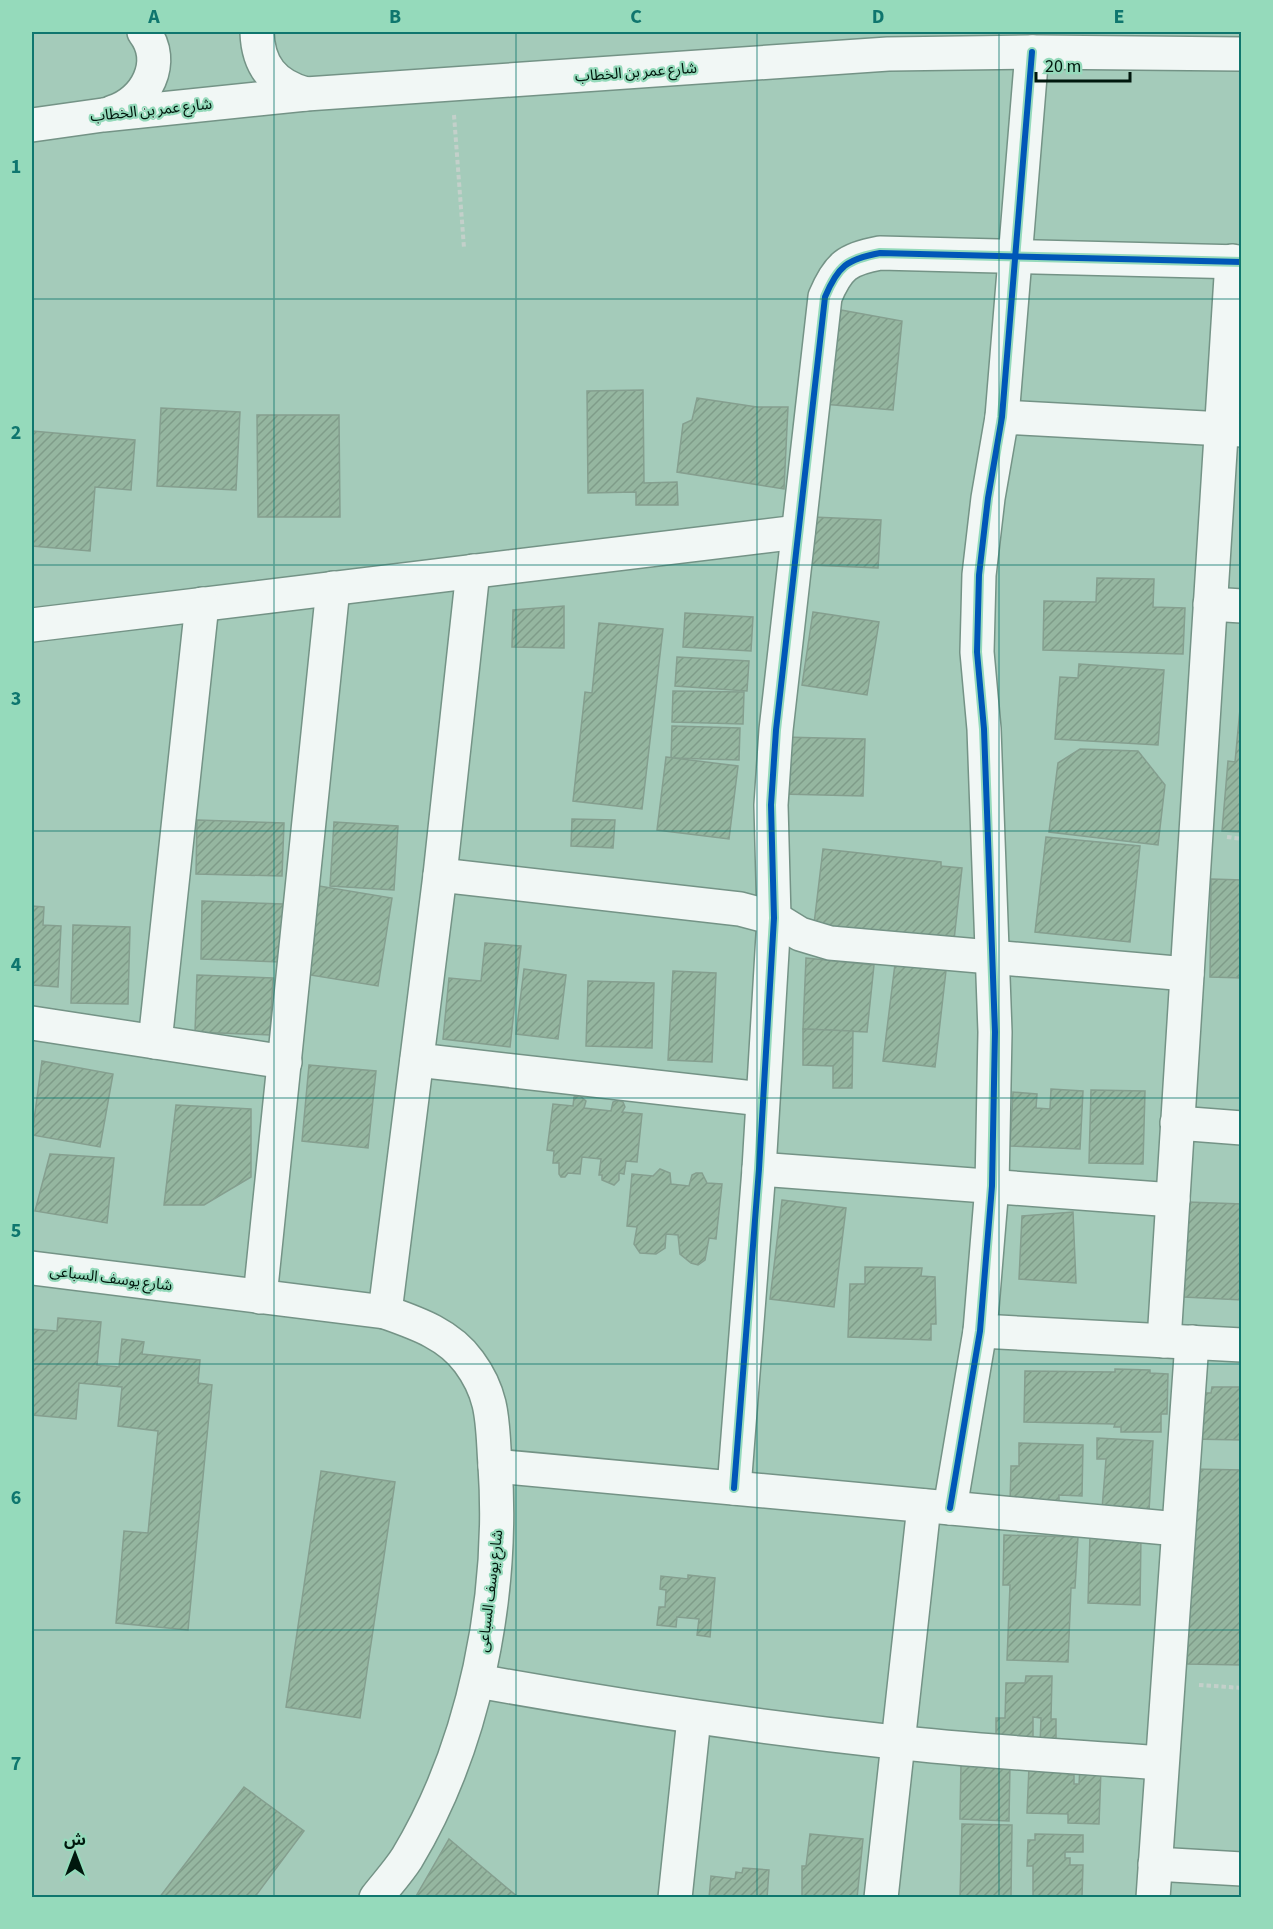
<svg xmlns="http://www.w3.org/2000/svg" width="1273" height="1929" font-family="'Source Sans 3','Noto Sans Arabic',sans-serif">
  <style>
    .building { fill: url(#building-hatch); stroke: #859f8f; stroke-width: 1.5 }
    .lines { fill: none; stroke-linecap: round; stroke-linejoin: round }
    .minor-casing { stroke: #749386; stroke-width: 36 }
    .path { stroke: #c3d0ca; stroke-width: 4; stroke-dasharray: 4.5 3; stroke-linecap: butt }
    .minor { stroke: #f1f7f5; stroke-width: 33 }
    .cycleway-casing { stroke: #95dabb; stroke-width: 10 }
    .cycleway { stroke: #0057b8; stroke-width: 6 }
    .grid { fill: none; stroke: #0f766e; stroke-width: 1.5; stroke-opacity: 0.55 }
    .labels { text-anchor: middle; stroke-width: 4.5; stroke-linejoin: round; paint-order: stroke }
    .street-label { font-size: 15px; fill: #00170d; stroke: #95dabb }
    .neatline { fill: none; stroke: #0f766e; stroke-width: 2 }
    .grid-label { font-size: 20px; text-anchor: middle; font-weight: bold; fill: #0f766e }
  </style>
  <defs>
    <pattern id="building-hatch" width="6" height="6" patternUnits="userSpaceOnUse" patternTransform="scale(1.5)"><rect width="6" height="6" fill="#95b6a0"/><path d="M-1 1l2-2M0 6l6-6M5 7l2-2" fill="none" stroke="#7f9c89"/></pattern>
  </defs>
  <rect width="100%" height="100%" fill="#a4cbba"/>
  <!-- building -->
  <g class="building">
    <path d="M841 310 902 321 893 410 823 404Z"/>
    <path d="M643 390 644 483 677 482 678 505H636V492L588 493 587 391Z"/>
    <path d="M697 398 757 407H788L784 489 677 472 683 424 692 420Z"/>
    <path d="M161 408 240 412 236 490 157 486Z"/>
    <path d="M257 415H339L340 517H258Z"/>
    <path d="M32 431 135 440 131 490 95 487 90 551 32 546Z"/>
    <path d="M813 517 881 520 878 568 810 565Z"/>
    <path d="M1097 578 1154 579 1153 607 1185 608 1183 654 1043 650 1044 601 1096 602Z"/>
    <path d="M564 606V648L512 647 513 610Z"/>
    <path d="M813 612 879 622 867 695 802 685Z"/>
    <path d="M685 613 753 617 751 651 683 647Z"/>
    <path d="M599 623 663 629 642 809 573 801 585 692 592 693Z"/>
    <path d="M677 657 749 661 747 691 675 686Z"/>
    <path d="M1079 664 1164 670 1158 745 1055 739 1060 677 1078 678Z"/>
    <path d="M1242 688V832L1222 831 1228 761 1235 762Z"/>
    <path d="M673 691 744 692 743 724 672 722Z"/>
    <path d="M672 726 740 728 739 760 671 758Z"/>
    <path d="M782 737 865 739 863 796 781 794Z"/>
    <path d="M1080 749 1138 751 1165 785 1158 845 1049 832 1058 763Z"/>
    <path d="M666 757 738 766 729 839 657 830Z"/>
    <path d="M572 819 615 820 613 848 571 846Z"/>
    <path d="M197 820 284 823 282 876 196 874Z"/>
    <path d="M334 822 398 826 394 890 330 886Z"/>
    <path d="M1046 837 1140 846 1130 942 1035 932Z"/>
    <path d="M823 849 941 862V866L962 868 954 940 814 924Z"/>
    <path d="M1211 879 1242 880V978L1210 977Z"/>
    <path d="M319 886 392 898 378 986 304 974Z"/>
    <path d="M202 901 283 904 280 962 201 959Z"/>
    <path d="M32 906 44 907 43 925 61 926 58 987 32 985Z"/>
    <path d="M73 925 130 927 128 1004 71 1003Z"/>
    <path d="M485 943 521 946 510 1047 443 1039 449 978 481 981Z"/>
    <path d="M896 956 947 962 935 1067 883 1061Z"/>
    <path d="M806 958 874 965 867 1032 803 1029Z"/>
    <path d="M524 969 566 975 558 1039 516 1034Z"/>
    <path d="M673 971 716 973 712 1062 668 1060Z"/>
    <path d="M197 975 273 978 270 1035 195 1032Z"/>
    <path d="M588 981 654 983 652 1048 586 1046Z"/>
    <path d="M803 1029 853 1031 852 1088H833V1066L803 1065Z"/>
    <path d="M42 1061 113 1074 100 1147 32 1135Z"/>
    <path d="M309 1065 376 1071 368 1148 302 1141Z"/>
    <path d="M1051 1089 1083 1091 1080 1149 1010 1146 1013 1092 1037 1094 1036 1108 1050 1109Z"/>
    <path d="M1091 1090 1145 1091 1143 1164 1089 1163Z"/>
    <path d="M579 1095 586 1101 584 1108 611 1111 613 1102 618 1100 623 1102 625 1107 622 1112 642 1114 637 1162 626 1161 624 1174 619 1173V1180L614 1185 602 1180V1175H599L601 1159 582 1157 580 1174 568 1173 565 1177H561L559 1174V1163H553L554 1151 547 1150 553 1104 573 1106 574 1097Z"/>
    <path d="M176 1105 251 1109V1177L204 1205H164Z"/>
    <path d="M50 1154 114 1158 107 1223 35 1211Z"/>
    <path d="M660 1169 670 1173 671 1184 689 1186 692 1175 696 1173H702L707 1183 722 1184 716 1239 709 1238 705 1260 698 1265 691 1263 680 1254 678 1235 666 1234 665 1248 656 1254 640 1253 634 1244 637 1227 627 1226 632 1174 653 1176Z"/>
    <path d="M782 1200 846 1208 834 1307 770 1299Z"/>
    <path d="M1188 1202 1242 1204V1300L1184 1297Z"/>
    <path d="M1073 1212 1076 1283 1019 1279 1022 1216Z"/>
    <path d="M865 1267 922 1268 921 1276 935 1277 936 1324H931V1340L848 1337 850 1284H865Z"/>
    <path d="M58 1318 101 1322 97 1365 119 1367 122 1339 144 1342 142 1354 200 1360 198 1383 212 1385 188 1630 116 1623 124 1531 148 1533 158 1431 118 1426 122 1387 79 1383 76 1419 32 1415V1329L57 1331Z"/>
    <path d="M1115 1369 1150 1370V1373L1168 1374 1167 1414H1161V1432H1121V1427H1114L1115 1424 1024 1422 1025 1371 1115 1372Z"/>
    <path d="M1212 1387H1242V1440L1191 1439 1192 1393H1211Z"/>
    <path d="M1097 1438 1153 1441 1149 1511 1102 1509 1106 1459H1097Z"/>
    <path d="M1019 1443 1083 1445 1082 1496 1059 1495V1505L1010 1503 1011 1466H1019Z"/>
    <path d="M1193 1469 1242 1470V1665L1187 1664Z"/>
    <path d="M321 1471 395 1482 360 1718 286 1707Z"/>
    <path d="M1004 1535 1078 1537 1075 1588H1071L1068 1662 1007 1660 1010 1585H1003Z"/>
    <path d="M1090 1535 1141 1536 1140 1605 1088 1603Z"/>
    <path d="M688 1575 715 1578 710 1637 697 1635 699 1619 677 1617 676 1627 657 1625 659 1607H665L666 1590 660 1589 661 1576 688 1579Z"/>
    <path d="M1026 1676H1052L1051 1719H1056V1745L1040 1744 1041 1718 1033 1717V1744H996V1718H1005L1006 1683H1025Z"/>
    <path d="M961 1763 1010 1764 1009 1821 960 1819Z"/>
    <path d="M1029 1767 1069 1768V1775H1074V1784H1079L1080 1768 1101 1769 1099 1824 1068 1823V1814L1027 1813Z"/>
    <path d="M244 1787 304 1831 254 1898H159Z"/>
    <path d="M962 1824 1012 1825 1011 1898H960Z"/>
    <path d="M810 1834 863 1839 857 1898H802V1866H806Z"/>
    <path d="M1035 1834 1083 1835V1852H1065V1858H1070V1865H1083L1082 1897 1033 1898V1866H1027L1028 1840H1035Z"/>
    <path d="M449 1839 519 1898H415Z"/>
    <path d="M743 1868 769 1870 767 1898H709L711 1876 735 1879 736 1872 742 1873Z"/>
  </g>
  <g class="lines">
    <!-- minor casing -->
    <g class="minor-casing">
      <g id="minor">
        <path d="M257 32C258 65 273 85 306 94"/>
        <path d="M113 112C146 102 167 62 144 32"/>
        <path d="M32 125 103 115 306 94 888 54 1032 52 1242 54"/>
        <path d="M1002 417 1242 430"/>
        <path d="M1210 604 1242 606"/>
        <path d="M32 625 798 532"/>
        <path d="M440 875 740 909 774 918 800 934 830 943 1187 974"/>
        <path d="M32 1023 285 1062"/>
        <path d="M155 1042 202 604"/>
        <path d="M417 1060 762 1099"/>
        <path d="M1177 1123 1242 1128"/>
        <path d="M759 1169 1173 1200"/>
        <path d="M32 1268 385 1312C416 1323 449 1334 469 1362 495 1397 492 1425 495 1465 504 1596 475 1745 407 1858 398 1872 386 1885 376 1898"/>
        <path d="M260 1297 333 588"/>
        <path d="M385 1312 440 875 473 571"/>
        <path d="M980 1331 1242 1345"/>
        <path d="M1164 1341 1232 261"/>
        <path d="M495 1466 1178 1529"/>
        <path d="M734 1488 759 1169 774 918 771 805 776 730 825 297C838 266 847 259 880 253L1242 262"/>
        <path d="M950 1508 980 1331 992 1186 995 1032 984 729 977 652 979 575 988 498 1002 417 1032 52"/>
        <path d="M478 1681C616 1706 755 1727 894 1742 983 1752 1072 1756 1161 1763"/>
        <path d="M1155 1864 1242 1869"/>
        <path d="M675 1898 694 1718"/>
        <path d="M881 1898 924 1506"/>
        <path d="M1153 1898 1192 1342"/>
      </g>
    </g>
    <!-- path -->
    <g class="path">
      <path d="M454 115 464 248"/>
      <path d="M1227 837 1242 839"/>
      <path d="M1199 1685 1242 1688"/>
    </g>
    <!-- minor -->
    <use href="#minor" class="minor"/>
    <!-- cycleway casing -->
    <g class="cycleway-casing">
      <g id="cycleway">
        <path d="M734 1488 759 1169 774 918 771 805 776 730 825 297C838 266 847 259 880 253L1242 262"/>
        <path d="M950 1508 980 1331 992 1186 995 1032 984 729 977 652 979 575 988 498 1002 417 1032 52"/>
      </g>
    </g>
    <!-- cycleway -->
    <use href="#cycleway" class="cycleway"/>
  </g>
  <!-- grid -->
  <path class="grid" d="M274 32V1898M516 32V1898M757 32V1898M999 32V1898M32 299H1242M32 565H1242M32 831H1242M32 1098H1242M32 1364H1242M32 1630H1242"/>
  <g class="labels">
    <!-- street labels -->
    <g class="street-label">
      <text transform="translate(636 72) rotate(-4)" y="5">شارع عمر بن الخطاب</text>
      <text transform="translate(151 110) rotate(-6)" y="5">شارع عمر بن الخطاب</text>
      <text transform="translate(111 1278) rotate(7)" y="5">شارع يوسف السباعى</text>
      <text transform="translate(490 1591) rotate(-83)" y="5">شارع يوسف السباعى</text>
    </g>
  </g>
  <!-- border -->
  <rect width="1273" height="1929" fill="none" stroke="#95dabb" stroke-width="66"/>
  <!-- north arrow -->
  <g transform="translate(75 1854)" stroke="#95dabb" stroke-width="4.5" paint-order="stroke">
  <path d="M0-4.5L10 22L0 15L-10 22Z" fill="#00170d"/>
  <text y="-9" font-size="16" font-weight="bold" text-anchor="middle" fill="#00170d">ش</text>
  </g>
  <!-- scale -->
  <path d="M1036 72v9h94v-9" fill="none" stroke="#00170d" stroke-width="3"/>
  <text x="1045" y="72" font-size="18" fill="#00170d" stroke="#95dabb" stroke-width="4.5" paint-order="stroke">20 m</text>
  <rect x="33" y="33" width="1207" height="1863" class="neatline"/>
  <g class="grid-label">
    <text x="154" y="23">A</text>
    <text x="395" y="23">B</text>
    <text x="636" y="23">C</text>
    <text x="878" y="23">D</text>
    <text x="1119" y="23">E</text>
    <text x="16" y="173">1</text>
    <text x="16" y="439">2</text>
    <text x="16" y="705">3</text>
    <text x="16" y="971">4</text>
    <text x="16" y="1237">5</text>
    <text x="16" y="1504">6</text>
    <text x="16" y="1770">7</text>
  </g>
</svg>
